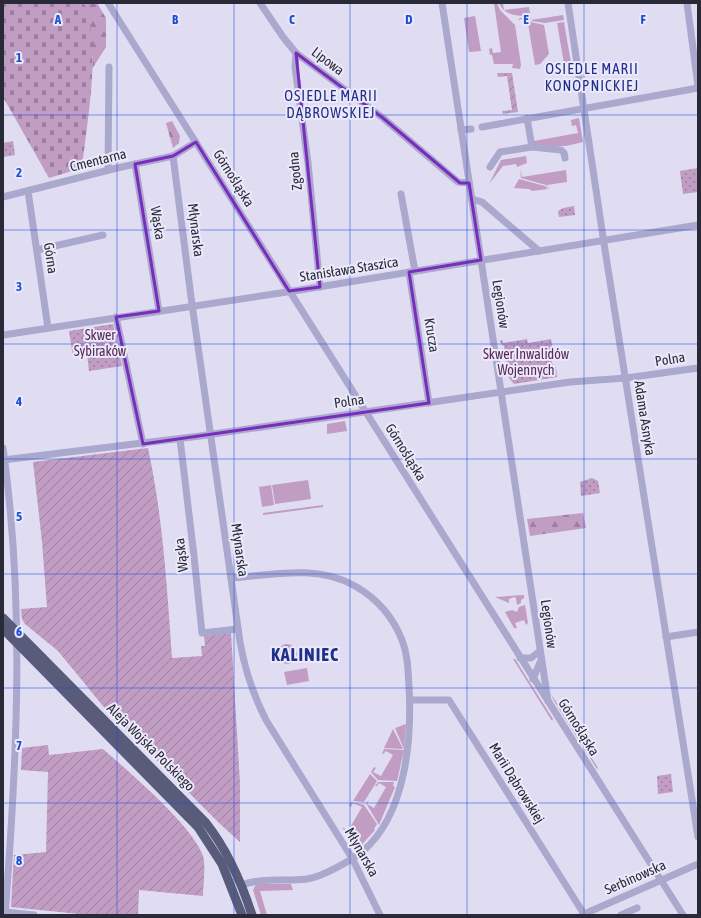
<svg xmlns="http://www.w3.org/2000/svg" width="701" height="918" font-family="'Asap Condensed',sans-serif">
  <style>
    .grass { fill: #c19cc3 }
    .forest { fill: url(#forest-firs) }
    .cemetery { fill: url(#cemetery-stones) }
    .park { fill: url(#park-dots) }
    .garden { fill: url(#garden-furrows) }
    .lines { fill: none; stroke-linecap: round; stroke-linejoin: round }
    .minor { stroke: #aaa8cc; stroke-width: 7 }
    .major { stroke: #595b7b; stroke-width: 9 }
    .marked { fill: none; stroke: #7b2cbf; stroke-width: 3; stroke-linejoin: round }
    .grid { fill: none; stroke: #1d4ed8; stroke-width: 1; stroke-opacity: 0.55 }
    .labels { text-anchor: middle; stroke-width: 4; stroke-linejoin: round; paint-order: stroke }
    .street-label { font-size: 14px; fill: #282a38; stroke: #ece9fa }
    .park-label { font-size: 14px; fill: #562b57; stroke: #ece9fa }
    .neighbourhood-label { font-size: 15px; letter-spacing: 1px; fill: #1f2f8a; stroke: #ece9fa }
    .district-label { font-size: 18px; font-weight: bold; letter-spacing: 1px; fill: #1f2f8a; stroke: #ece9fa }
    .grid-label { font-size: 13px; text-anchor: middle; font-weight: bold; fill: #1d4ed8; stroke: #ece9fa; stroke-width: 4; stroke-linejoin: round; paint-order: stroke }
  </style>
  <defs>
    <pattern id="forest-firs" width="22" height="20" patternUnits="userSpaceOnUse"><rect width="22" height="20" fill="#c19cc3"/><path d="M5 1l3.5 6h-7zM16 11l3.5 6h-7z" fill="#9d7f9f"/></pattern>
    <pattern id="cemetery-stones" width="16" height="16" patternUnits="userSpaceOnUse"><rect width="16" height="16" fill="#c19cc3"/><path d="M2 7V4a2 2 0 0 1 4 0v3zM10 15v-3a2 2 0 0 1 4 0v3z" fill="#9d7f9f"/></pattern>
    <pattern id="park-dots" width="8" height="8" patternUnits="userSpaceOnUse"><rect width="8" height="8" fill="#c19cc3"/><path d="M2 2h.1M6 6h.1" fill="none" stroke="#9d7f9f" stroke-width="1.8" stroke-linecap="round"/></pattern>
    <pattern id="garden-furrows" width="10" height="10" patternUnits="userSpaceOnUse"><rect width="10" height="10" fill="#c19cc3"/><path d="M-1 1l2-2M0 10L10 0M9 11l2-2" fill="none" stroke="#9d7f9f"/></pattern>
  </defs>
  <rect width="100%" height="100%" fill="#e0ddf3"/>
  <!-- grass -->
  <g class="grass">
    <path d="M494 3H497L500 10 515 25 521 65 520 69 512 68 513 64H494L492 55H490L489 49 492 48 493 53 501 52Z"/>
    <path d="M499 3H503L504 10 529 7 531 20 563 15 564 20 545 23 532 21 528 16C517 16 504 15 499 3Z"/>
    <path d="M475 16 481 51 469 52 464 18Z"/>
    <path d="M520 18H527L531 22 544 25 549 54 540 64 535 65 527 18 518 20Z"/>
    <path d="M564 22 571 63 564 64 557 23Z"/>
    <path d="M579 118 583 142 566 146H534V141L578 133 576 125 572 126 571 120Z"/>
    <path d="M526 156 527 163 517 167 516 164 503 166 489 184 501 160Z"/>
    <path d="M520 169 522 177 566 170 567 182 547 185 550 190 546 185 521 178Z"/>
    <path d="M519 179 545 186 548 189 532 191 529 189 514 188Z"/>
    <path d="M345 421 347 431 327 434V424Z"/>
    <path d="M308 480 311 499 275 504 272 485Z"/>
    <path d="M271 485 274 505 262 507 259 487Z"/>
    <path d="M323 505V507L263 515V513Z"/>
    <path d="M524 595V598L521 600V603L517 605 516 598 514 597 509 599V603L495 597Z"/>
    <path d="M525 605 528 623 526 625 524 620 515 623 517 628H514L505 612 512 610 517 612 519 607Z"/>
    <path d="M513 659H515L553 719 552 721Z"/>
    <path d="M307 668 309 681 287 685 284 672Z"/>
    <path d="M551 694 598 768 597 769 554 701Z"/>
    <path d="M406 724 404 749 395 728Z"/>
    <path d="M393 729 403 749 384 748Z"/>
    <path d="M384 749 404 750 397 781 378 780 371 772 374 767 376 768 373 772 381 776 393 755 386 751 383 754H382Z"/>
    <path d="M370 774 377 781 364 802 353 801Z"/>
    <path d="M378 782H394L393 786 395 787 379 825 366 803 369 800 367 804 374 808 386 787 379 783 377 786H375Z"/>
    <path d="M351 802 364 805 377 824 374 829 375 830 357 850 342 827 348 831 362 807 353 803 351 807 349 806Z"/>
    <path d="M256 884H291L293 890 260 891 267 915H261L253 890Z"/>
  </g>
  <!-- forest -->
  <g class="forest">
    <path d="M84 3H97L106 18V47L92 69 93 60Z"/>
    <path d="M172 121 180 136 179 143 173 148 166 123Z"/>
    <path d="M583 513 586 528 530 536 527 519Z"/>
  </g>
  <!-- cemetery -->
  <path class="cemetery" d="M3 3H84C102 47 87 120 82 168L49 178 3 97Z"/>
  <!-- park -->
  <g class="park">
    <path d="M13 141 15 155 3 157V143Z"/>
    <path d="M698 168V192L683 194 680 171Z"/>
    <path d="M574 206 575 215 559 217 558 211 563 208Z"/>
    <path d="M113 324 122 366 89 371 87 354 73 356 69 331Z"/>
    <path d="M527 339 528 343 551 339 554 355 551 356 553 367H556L557 377 514 384 509 378 504 346 501 344 500 340H502L503 343Z"/>
    <path d="M592 478 598 481 600 493 581 496 580 482Z"/>
    <circle cx="287" cy="654" r="10"/>
    <path d="M671 774 673 792 658 794 657 776Z"/>
  </g>
  <!-- garden -->
  <g class="garden">
    <path d="M497 73H512L518 112 503 114 502 111 512 110 507 76 498 77Z"/>
    <path d="M148 448C163 517 167 588 172 658L202 656 201 646H205L204 636 231 633 240 783V842L219 823 103 706 58 651 25 624 22 619 21 609 47 607 42 542 33 462Z"/>
    <path d="M48 745 49 755 103 749C128 771 193 826 203 856 206 865 203 886 203 896L139 890 138 915H89L11 907 14 855 46 852 48 772 21 770 22 748Z"/>
  </g>
  <g class="lines">
    <!-- minor -->
    <g class="minor">
      <path d="M108 3 683 915"/>
      <path d="M260 3 283 37 296 53 383 118 458 182 469 183"/>
      <path d="M442 3 548 701"/>
      <path d="M568 3 605 250 698 837"/>
      <path d="M687 3 698 86"/>
      <path d="M296 53 295 67 308 163 320 287"/>
      <path d="M482 127 698 88"/>
      <path d="M461 130 471 129"/>
      <path d="M532 147 561 150 564 153 565 158"/>
      <path d="M173 156 191 297 240 642C245 670 253 695 266 720L352 858 380 915"/>
      <path d="M135 164 159 311"/>
      <path d="M490 167 500 152 532 147 527 118"/>
      <path d="M108 170 109 67"/>
      <path d="M28 191 48 328"/>
      <path d="M401 194 415 271"/>
      <path d="M3 197 117 168 173 156 196 142"/>
      <path d="M472 199 482 202 539 251"/>
      <path d="M37 250 103 235"/>
      <path d="M409 272 429 403"/>
      <path d="M116 317 143 444"/>
      <path d="M3 335 300 290 698 225"/>
      <path d="M180 439 194 556 202 633 238 629"/>
      <path d="M3 448C25 603 17 760 5 915"/>
      <path d="M3 460 200 436 570 382 626 378 698 368"/>
      <path d="M231 578C272 575 317 564 355 586 376 598 393 617 402 640 408 655 408 671 409 687 412 739 406 814 363 851 352 860 322 877 307 879 285 882 263 877 242 885"/>
      <path d="M666 637 698 632"/>
      <path d="M520 658H531L540 651"/>
      <path d="M533 679 541 660"/>
      <path d="M410 700H449L584 914"/>
      <path d="M5 912 34 915"/>
      <path d="M582 915 698 864"/>
      <path d="M621 915 637 908"/>
    </g>
    <!-- major -->
    <g class="major">
      <path d="M3 618 206 823C228 851 241 881 252 915"/>
      <path d="M3 629 198 827 222 864 242 915"/>
    </g>
  </g>
  <!-- marked area -->
  <path class="marked" d="M296 53 383 118 460 183H469L481 260 409 272 429 403 143 444 116 317 159 311 135 164 173 156 196 142 289 291 320 287Z"/>
  <!-- grid -->
  <path class="grid" d="M117 3V915M234 3V915M350 3V915M467 3V915M584 3V915M3 115H698M3 230H698M3 344H698M3 459H698M3 574H698M3 688H698M3 803H698"/>
  <g class="labels">
    <!-- street labels -->
    <g class="street-label">
      <text transform="translate(328 61) rotate(37)" y="5">Lipowa</text>
      <text transform="translate(98 160) rotate(-14)" y="5">Cmentarna</text>
      <text transform="translate(295 171) rotate(-96)" y="5">Zgodna</text>
      <text transform="translate(234 178) rotate(58)" y="5">Górnośląska</text>
      <text transform="translate(158 223) rotate(81)" y="5">Wąska</text>
      <text transform="translate(196 230) rotate(83)" y="5">Młynarska</text>
      <text transform="translate(51 258) rotate(82)" y="5">Górna</text>
      <text transform="translate(349 269) rotate(-9)" y="5">Stanisława Staszica</text>
      <text transform="translate(501 304) rotate(81)" y="5">Legionów</text>
      <text transform="translate(432 335) rotate(81)" y="5">Krucza</text>
      <text transform="translate(670 359) rotate(-9)" y="5">Polna</text>
      <text transform="translate(349 401) rotate(-8)" y="5">Polna</text>
      <text transform="translate(645 418) rotate(81)" y="5">Adama Asnyka</text>
      <text transform="translate(406 452) rotate(58)" y="5">Górnośląska</text>
      <text transform="translate(240 550) rotate(82)" y="5">Młynarska</text>
      <text transform="translate(181 555) rotate(-97)" y="5">Wąska</text>
      <text transform="translate(549 624) rotate(82)" y="5">Legionów</text>
      <text transform="translate(579 727) rotate(58)" y="5">Górnośląska</text>
      <text transform="translate(151 747) rotate(45)" y="5">Aleja Wojska Polskiego</text>
      <text transform="translate(517 783) rotate(58)" y="5">Marii Dąbrowskiej</text>
      <text transform="translate(362 852) rotate(60)" y="5">Młynarska</text>
      <text transform="translate(635 877) rotate(-24)" y="5">Serbinowska</text>
    </g>
    <!-- park labels -->
    <g class="park-label">
      <text x="100" y="340">Skwer<tspan x="100" dy="16">Sybiraków</tspan></text>
      <text x="526" y="359">Skwer Inwalidów<tspan x="526" dy="16">Wojennych</tspan></text>
    </g>
    <!-- neighbourhood labels -->
    <g class="neighbourhood-label">
      <text x="592" y="74">OSIEDLE MARII<tspan x="592" dy="17">KONOPNICKIEJ</tspan></text>
      <text x="331" y="101">OSIEDLE MARII<tspan x="331" dy="17">DĄBROWSKIEJ</tspan></text>
    </g>
    <!-- district labels -->
    <g class="district-label">
      <text x="305" y="661">KALINIEC</text>
    </g>
  </g>
  <g class="grid-label">
    <text x="58" y="24">A</text>
    <text x="175" y="24">B</text>
    <text x="292" y="24">C</text>
    <text x="409" y="24">D</text>
    <text x="526" y="24">E</text>
    <text x="643" y="24">F</text>
    <text x="19" y="62">1</text>
    <text x="19" y="177">2</text>
    <text x="19" y="291">3</text>
    <text x="19" y="406">4</text>
    <text x="19" y="521">5</text>
    <text x="19" y="636">6</text>
    <text x="19" y="750">7</text>
    <text x="19" y="865">8</text>
  </g>
  <!-- border -->
  <rect width="701" height="918" fill="none" stroke="#282a38" stroke-width="8"/>
</svg>
